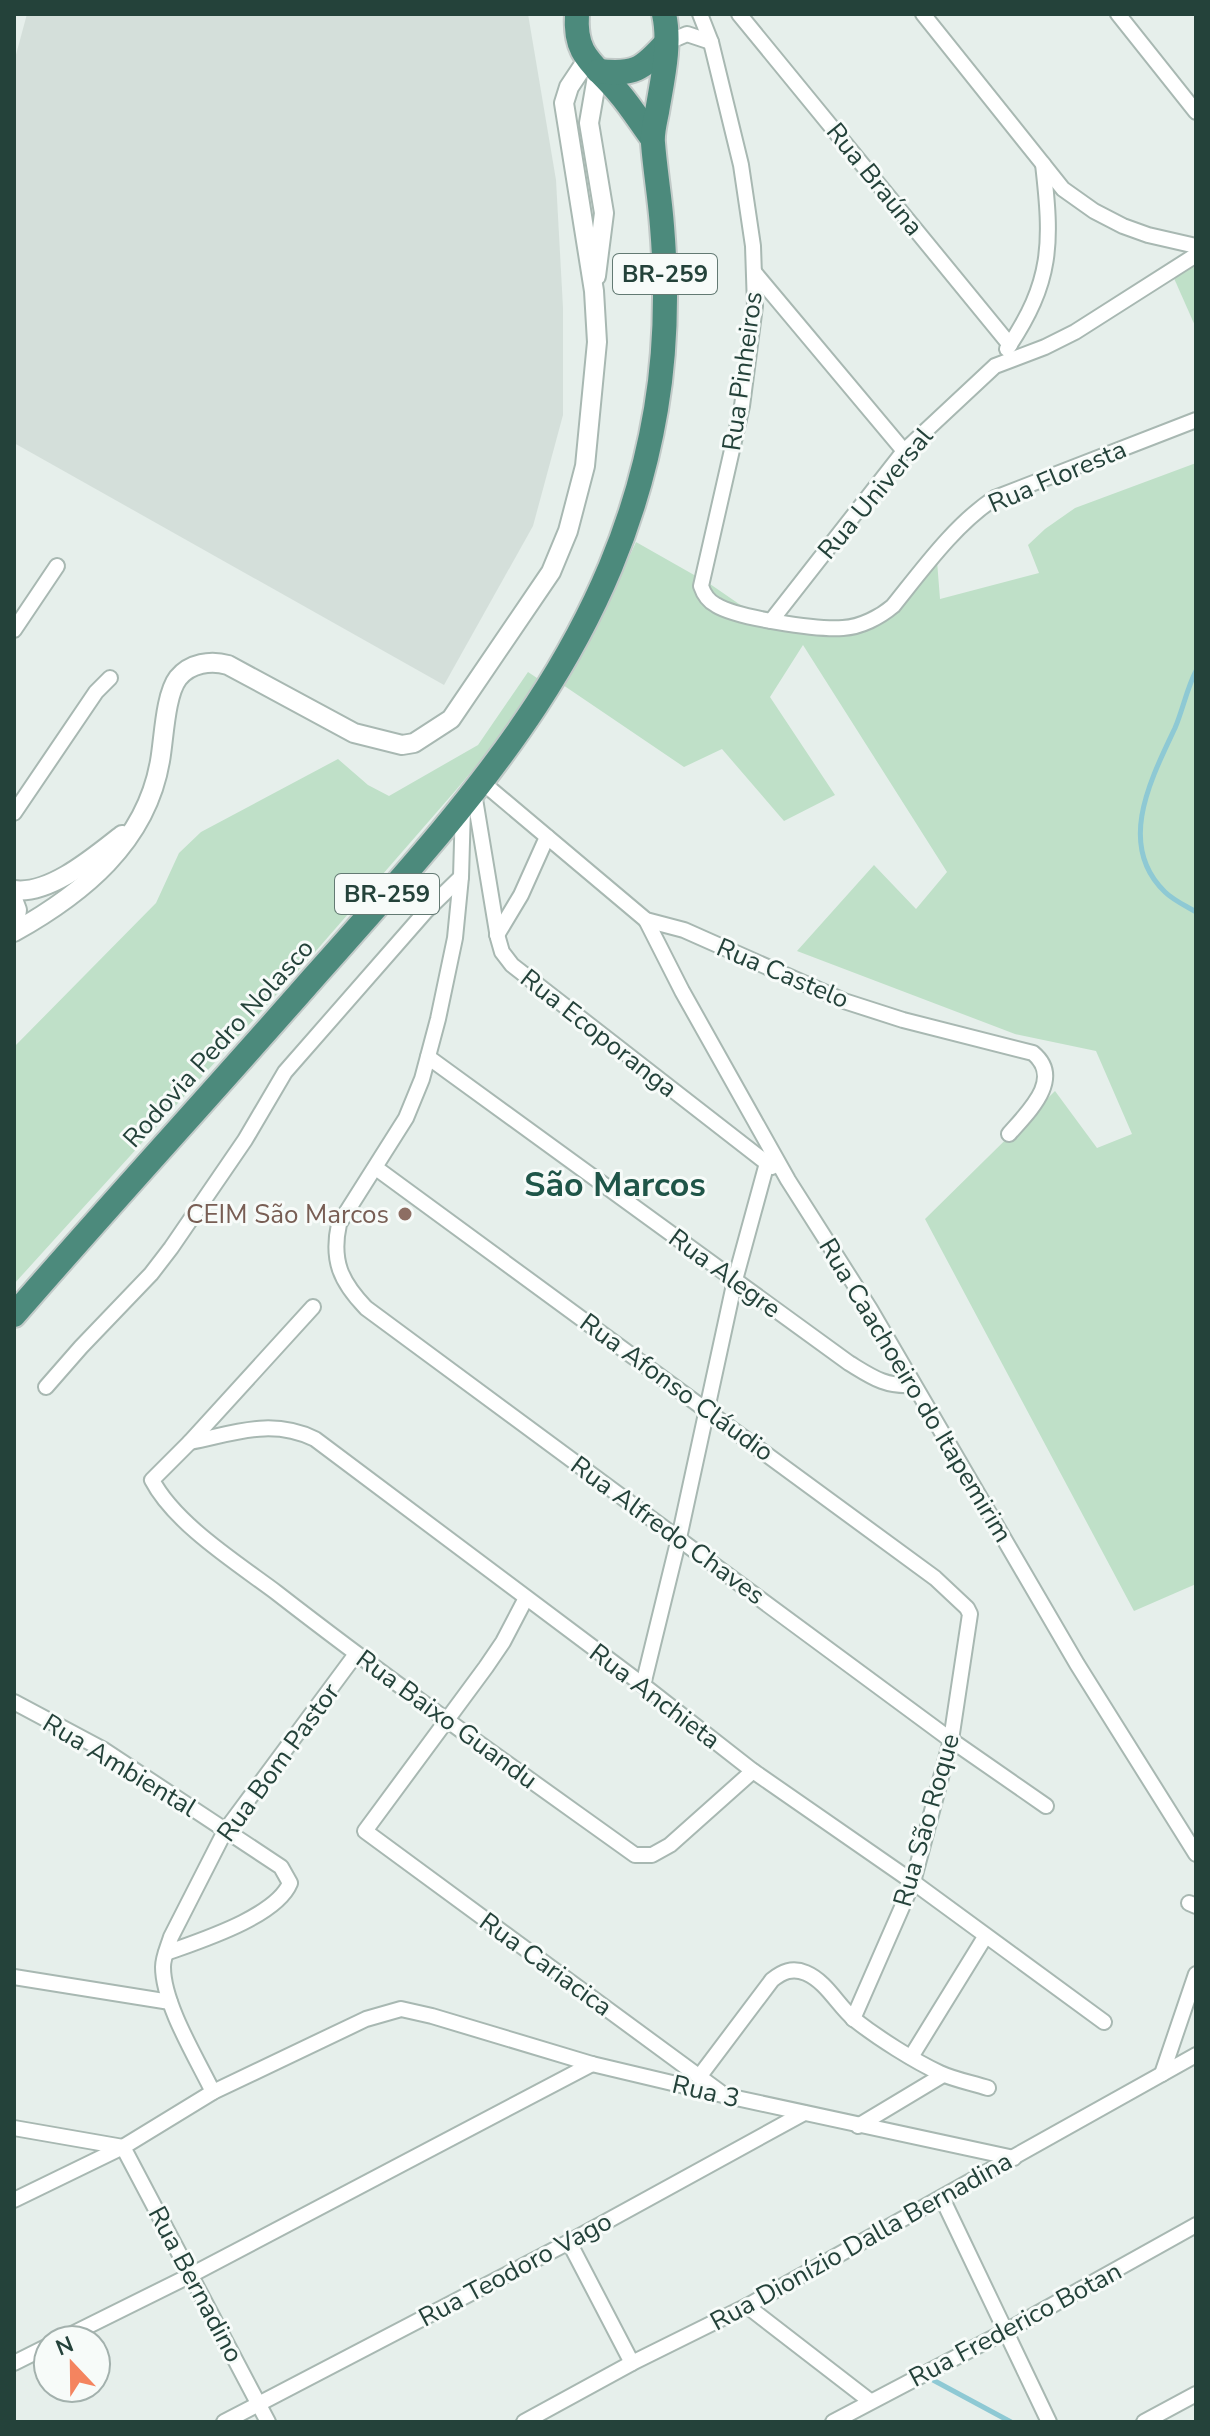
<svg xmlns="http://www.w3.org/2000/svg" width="1210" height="2436" font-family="'Nunito Sans',sans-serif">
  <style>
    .built { fill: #d4dfda }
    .green { fill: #bfe0c8 }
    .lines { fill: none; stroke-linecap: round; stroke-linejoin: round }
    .stream { stroke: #8ec9d4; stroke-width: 5 }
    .minor-casing { stroke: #a8b8b2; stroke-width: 18 }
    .tertiary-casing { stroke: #a8b8b2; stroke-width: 22 }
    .trunk-casing { stroke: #c2cac8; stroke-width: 28 }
    .minor { stroke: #fff; stroke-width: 14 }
    .tertiary { stroke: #fff; stroke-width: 18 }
    .trunk { stroke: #4c8a7c; stroke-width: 24 }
    .education-dot { fill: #8d6e63; stroke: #f7fbf9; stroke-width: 3 }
    .labels { text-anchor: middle; stroke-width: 6; stroke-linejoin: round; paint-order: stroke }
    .shield { fill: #f7fbf9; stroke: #637a73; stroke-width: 2 }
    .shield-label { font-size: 24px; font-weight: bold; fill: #24423a }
    .street-label { font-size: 26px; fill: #24423a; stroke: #f7fbf9 }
    .education-label { font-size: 26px; fill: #785e54; stroke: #f7fbf9; text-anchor: end }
    .district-label { font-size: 34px; font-weight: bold; fill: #1f5548; stroke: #f7fbf9 }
  </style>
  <rect width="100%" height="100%" fill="#e6efeb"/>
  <!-- built -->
  <path class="built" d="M27 14H528L556 180 563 308V415L533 526 444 685 14 443V62Z"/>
  <!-- green -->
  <g class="green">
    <path d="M1196 264V328L1173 276Z"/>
    <path d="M1196 463V1584L1134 1611 925 1219 1055 1091 1097 1148 1132 1134 1096 1051 1015 1034 797 951 874 865 916 909 947 872 803 645 770 697 835 795 784 821 722 749 684 767 563 685 600 620 636 542 710 584 739 604 774 621 843 631 895 613 936 548 940 599 1039 573 1028 545 1045 529 1075 508Z"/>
    <path d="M528 672 540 680 499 739 456 790 315 952 14 1284V1047L156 903 179 853 201 832 338 759 368 785 389 796 478 745Z"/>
  </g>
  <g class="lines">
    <!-- stream -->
    <g class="stream">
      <path d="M1196 671C1187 688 1183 709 1175 728 1151 779 1116 845 1165 892 1173 900 1186 906 1196 912"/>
      <path d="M36 2363 48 2361"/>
      <path d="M933 2380 1011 2422"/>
    </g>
    <!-- minor casing -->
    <g class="minor-casing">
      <g id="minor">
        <path d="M700 14 711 42 741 165 753 246 755 306 742 406 701 586C704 595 708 601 716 605 737 618 817 630 843 628 861 627 880 617 893 606 922 570 956 523 995 498L1196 420"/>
        <path d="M739 14 1010 345"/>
        <path d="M923 14 1063 189 1094 211 1123 226 1148 235 1196 246"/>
        <path d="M1118 14 1196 112"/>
        <path d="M666 43 687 34 711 42"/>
        <path d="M754 272 904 451"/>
        <path d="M1007 349C1053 281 1052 243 1043 164"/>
        <path d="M771 621 904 451 995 366 1045 347 1075 332 1196 255"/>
        <path d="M14 630 57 566"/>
        <path d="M482 782 646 920 684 930 844 1001 903 1020 1033 1053C1064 1079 1028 1112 1009 1134"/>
        <path d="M474 793 498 938 502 952 512 965 772 1167"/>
        <path d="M463 807 461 877 455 938 438 1019 422 1079 406 1118 339 1224C331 1261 341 1282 366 1308L951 1740 1046 1806"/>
        <path d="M14 813 96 692 110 678"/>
        <path d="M646 920 682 991 788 1180 870 1309 1077 1664 1196 1854"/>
        <path d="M497 935 521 895 547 837"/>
        <path d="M428 1057 849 1363C872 1377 885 1387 913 1385"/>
        <path d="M376 1168 935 1578 967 1608 970 1614 951 1740 913 1882 853 2019"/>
        <path d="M313 1307 190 1442 152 1480C175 1524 237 1563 277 1593 394 1684 515 1769 635 1855H652L670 1845 753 1771"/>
        <path d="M46 1387 81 1347 151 1274 171 1248 245 1140 285 1072 426 911 461 877"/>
        <path d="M190 1442C236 1433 271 1418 315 1439L643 1685 753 1771 913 1882 1104 2022"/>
        <path d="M526 1598 503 1642 486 1667 365 1831 720 2092"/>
        <path d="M643 1685 679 1538 735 1280 767 1163"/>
        <path d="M14 1702 104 1750 281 1867 290 1883C276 1917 199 1941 166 1953"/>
        <path d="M1189 1903 1196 1906"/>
        <path d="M14 1977 170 2002"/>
        <path d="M911 2057 985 1937"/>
        <path d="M1162 2074 1196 1974"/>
        <path d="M699 2077 772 1980C782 1972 792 1967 806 1973 827 1982 838 2006 855 2020 878 2038 914 2061 940 2073 955 2080 973 2083 988 2088"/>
        <path d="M213 2092C197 2059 163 2004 163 1967 163 1957 168 1947 171 1937L225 1831 356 1654"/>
        <path d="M858 2126 943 2075"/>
        <path d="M14 2128 123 2147 268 2422"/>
        <path d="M942 2198 1049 2422"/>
        <path d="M14 2200 123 2147 213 2092 366 2019 401 2009 432 2016 592 2064 727 2096 1014 2158"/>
        <path d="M569 2242 632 2363"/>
        <path d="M747 2306 870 2401"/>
        <path d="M60 2340 191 2275 592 2064"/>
        <path d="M14 2363 48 2346"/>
        <path d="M224 2422 569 2242 804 2113"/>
        <path d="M524 2422 632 2363 747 2306 1196 2055"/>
        <path d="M833 2422 1006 2331 1196 2225"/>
        <path d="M1144 2422 1196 2394"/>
      </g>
    </g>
    <!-- tertiary casing -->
    <g class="tertiary-casing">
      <g id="tertiary">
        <path d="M596 276 604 213 589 123 598 71"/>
        <path d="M14 890C50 895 95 856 122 835"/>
        <path d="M14 902 17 910 14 928"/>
        <path d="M14 932C82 894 146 843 160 761 164 739 165 695 178 678 190 663 211 660 228 665L354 733 402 745 414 743 451 719 551 572 568 531 585 466 597 342 594 291 564 103 569 87 587 60"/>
      </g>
    </g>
    <!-- trunk casing -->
    <g class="trunk-casing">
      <g id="trunk">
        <path d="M577 14C574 57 594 63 619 93 631 107 641 123 652 138"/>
        <path d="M598 71C634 75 642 70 666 43"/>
        <path d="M14 1315C113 1201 215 1090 314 977 468 804 616 648 656 409 666 350 667 286 662 226 660 198 655 170 653 143 652 133 655 122 657 112 662 81 671 45 664 14"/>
      </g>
    </g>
    <!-- minor -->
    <use href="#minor" class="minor"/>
    <!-- tertiary -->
    <use href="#tertiary" class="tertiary"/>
    <!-- trunk -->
    <use href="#trunk" class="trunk"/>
  </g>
  <!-- markers -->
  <circle class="education-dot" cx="405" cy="1214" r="8"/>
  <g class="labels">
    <!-- shield labels -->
    <g class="shield">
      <rect x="613" y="254" width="104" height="40" rx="6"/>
      <rect x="335" y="874" width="104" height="40" rx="6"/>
    </g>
    <g class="shield-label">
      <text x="665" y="282">BR-259</text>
      <text x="387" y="902">BR-259</text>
    </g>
    <!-- street labels -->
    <g class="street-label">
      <text transform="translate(875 179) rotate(51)" y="9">Rua Braúna</text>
      <text transform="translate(742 371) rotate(-82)" y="9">Rua Pinheiros</text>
      <text transform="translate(1057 476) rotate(-23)" y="9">Rua Floresta</text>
      <text transform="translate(875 493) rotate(-50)" y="9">Rua Universal</text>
      <text transform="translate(783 973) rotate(23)" y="9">Rua Castelo</text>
      <text transform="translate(599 1033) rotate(38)" y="9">Rua Ecoporanga</text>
      <text transform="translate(218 1043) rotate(-48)" y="9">Rodovia Pedro Nolasco</text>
      <text transform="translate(725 1273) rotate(36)" y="9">Rua Alegre</text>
      <text transform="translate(677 1387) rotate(36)" y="9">Rua Afonso Cláudio</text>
      <text transform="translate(916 1390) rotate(59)" y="9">Rua Caachoeiro do Itapemirim</text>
      <text transform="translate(668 1530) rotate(36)" y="9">Rua Alfredo Chaves</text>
      <text transform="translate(655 1696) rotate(37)" y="9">Rua Anchieta</text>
      <text transform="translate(447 1719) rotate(36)" y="9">Rua Baixo Guandu</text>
      <text transform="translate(278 1762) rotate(-54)" y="9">Rua Bom Pastor</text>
      <text transform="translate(120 1765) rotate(31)" y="9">Rua Ambiental</text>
      <text transform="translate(926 1820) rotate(-74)" y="9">Rua São Roque</text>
      <text transform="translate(546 1964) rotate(36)" y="9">Rua Cariacica</text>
      <text transform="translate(706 2091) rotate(13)" y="9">Rua 3</text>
      <text transform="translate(861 2241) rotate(-29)" y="9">Rua Dionízio Dalla Bernadina</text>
      <text transform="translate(515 2269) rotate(-28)" y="9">Rua Teodoro Vago</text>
      <text transform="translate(196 2284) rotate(62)" y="9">Rua Bernadino</text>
      <text transform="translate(1015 2324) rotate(-28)" y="9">Rua Frederico Botan</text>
    </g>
    <!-- education labels -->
    <g class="education-label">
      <text x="389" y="1223">CEIM São Marcos</text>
    </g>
    <!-- district labels -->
    <g class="district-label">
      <text x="615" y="1196">São Marcos</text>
    </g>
  </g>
  <!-- border -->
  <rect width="1210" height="2436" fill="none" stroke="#24423a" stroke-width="32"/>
  <!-- north arrow -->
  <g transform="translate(72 2364) rotate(338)"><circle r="38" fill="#f7fbf9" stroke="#a3b1ad" stroke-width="2"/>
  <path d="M0-6L14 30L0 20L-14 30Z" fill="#f4845f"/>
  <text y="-12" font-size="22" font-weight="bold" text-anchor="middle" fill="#24423a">N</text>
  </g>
</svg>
